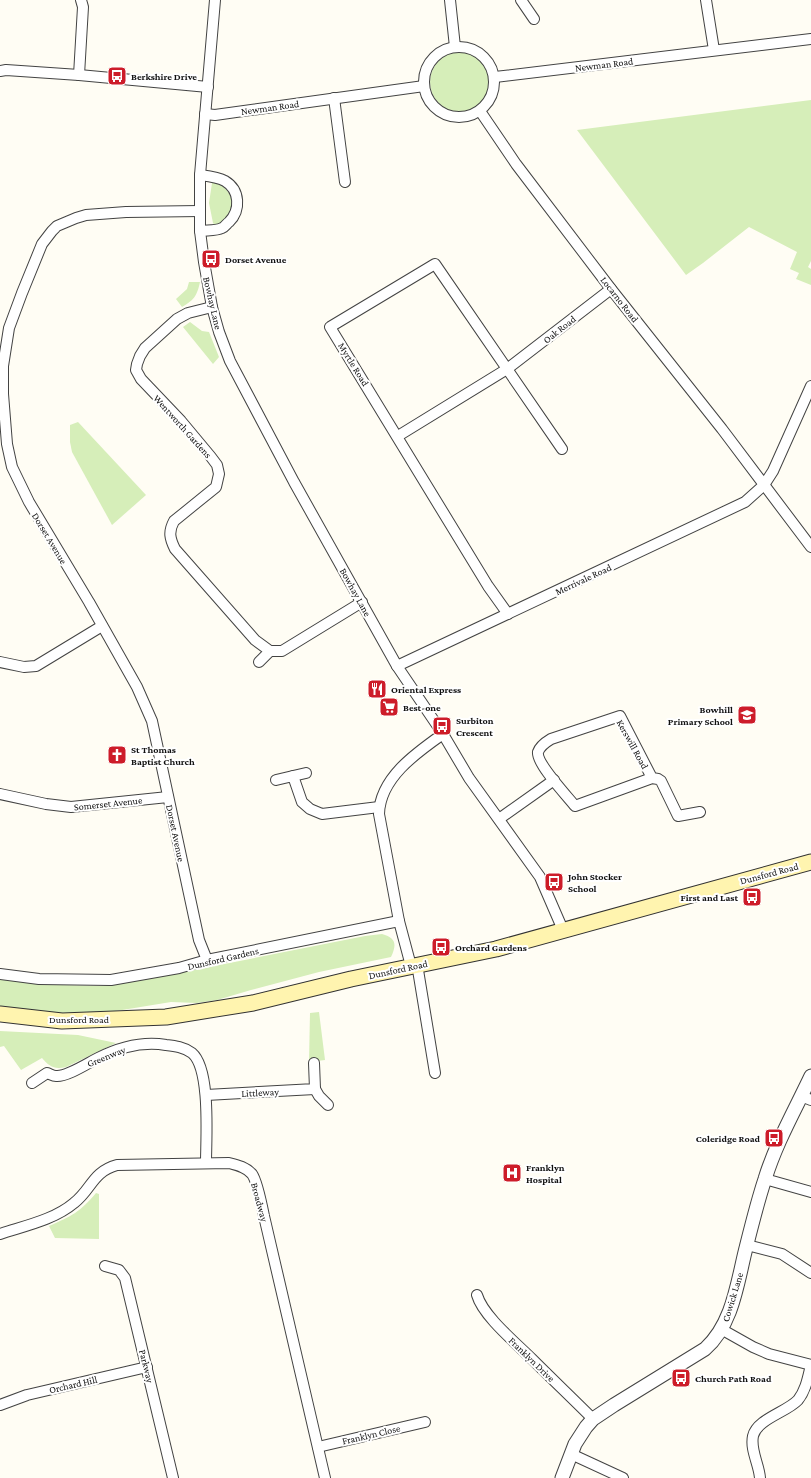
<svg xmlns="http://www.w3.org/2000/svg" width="811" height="1478" font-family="'Crimson Pro',serif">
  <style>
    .green { fill: #d6eeb9 }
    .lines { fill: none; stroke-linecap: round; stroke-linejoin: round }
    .minor-casing { stroke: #434343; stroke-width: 12 }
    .tertiary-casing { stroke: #434343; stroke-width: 15 }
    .secondary-casing { stroke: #323232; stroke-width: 17 }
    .minor { stroke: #fff; stroke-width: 10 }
    .tertiary { stroke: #fff; stroke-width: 13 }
    .secondary { stroke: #fff4af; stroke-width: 15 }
    .labels { text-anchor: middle; stroke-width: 4; stroke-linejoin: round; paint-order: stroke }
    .street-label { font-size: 10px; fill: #101010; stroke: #fff }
    .poi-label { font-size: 10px; font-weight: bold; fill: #101010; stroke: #fff; text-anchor: start }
  </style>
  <rect width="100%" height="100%" fill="#fffdf4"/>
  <!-- green -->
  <g class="green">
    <circle cx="460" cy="82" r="30"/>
    <path d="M811 100V261L808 267 811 269V285L796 279 799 273 790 269 797 252 749 227 703 263 686 275 577 130Z"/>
    <path d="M216 182C230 189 237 202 227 216 224 221 221 224 215 225L213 223 209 203 212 183Z"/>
    <path d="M189 282H200C197 296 194 300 182 307L176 299 187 289Z"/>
    <path d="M190 322 202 331 209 332 219 357 213 364 183 327Z"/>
    <path d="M78 422 146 495 112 525 72 452 70 442V425Z"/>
    <path d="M382 934C396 938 397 944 391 957L319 972 251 990 217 1000 197 1003 171 1002 104 1013H41L0 1008V978L18 981 62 985 101 986 184 972 365 936Z"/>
    <path d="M319 1012 325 1060 309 1062 310 1013Z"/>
    <path d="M0 1031 78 1035 116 1043 66 1067C54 1070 49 1066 42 1058L21 1070 4 1046 0 1047Z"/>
    <path d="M96 1193 99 1194V1239L55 1238 49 1226C72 1216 80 1212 96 1193Z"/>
  </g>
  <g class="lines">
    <!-- minor casing -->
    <g class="minor-casing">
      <g id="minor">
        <path d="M215 0 200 175V231L204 262 212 307 219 332 230 361 294 482 397 666 443 734 469 778 540 877 563 930"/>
        <path d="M450 0 455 47"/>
        <path d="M521 0 534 19"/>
        <path d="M706 0 714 50"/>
        <circle cx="459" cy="82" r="35"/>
        <path d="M0 71 6 70 79 75 208 87"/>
        <path d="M79 75 83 7 81 0"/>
        <path d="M495 77 811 39"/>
        <path d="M334 98 345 182"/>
        <path d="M480 111 516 164 611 289 722 429 811 547"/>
        <path d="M205 114 215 115 424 86"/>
        <path d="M200 211 126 212 86 215 76 218 57 226 52 231 42 244 22 293 9 328 3 366V394L7 444 12 467 29 502 89 602 137 687 152 721 199 940 207 960"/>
        <path d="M200 231C207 230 216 231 222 228 225 227 227 223 229 222 241 210 240 190 225 181 218 177 208 176 200 175"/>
        <path d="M212 307 188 313 177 319 145 348 140 356 137 364 136 370 141 379 181 421 211 457 217 465 219 474 216 487 174 521C168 532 170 539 175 549L255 640 270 651"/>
        <path d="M398 436 507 369 611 289"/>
        <path d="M508 614 488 586 330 327 435 264 562 449"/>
        <path d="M0 662 24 667 36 666 102 626"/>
        <path d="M259 662 270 651H282L362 602"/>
        <path d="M397 666 745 502 764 485 773 471 811 386"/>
        <path d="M293 776 306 773"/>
        <path d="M652 778 620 716 551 739C546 742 540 746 538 752 536 763 567 796 575 806L652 778 658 779 661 781 678 816 700 812"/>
        <path d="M276 780 293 776 302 802 310 809 322 814 379 807"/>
        <path d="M0 794 46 804 71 807 168 797"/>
        <path d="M499 819 554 780"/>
        <path d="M399 921 379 814C380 778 416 753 443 734"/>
        <path d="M417 964 435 1073"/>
        <path d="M0 974 39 979 111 980 179 968 207 960 399 921 411 966"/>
        <path d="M32 1083 47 1073C50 1074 53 1076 56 1076 67 1077 88 1063 98 1058 118 1048 143 1041 166 1045 175 1046 184 1047 192 1053 211 1069 206 1139 206 1163"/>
        <path d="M315 1089 319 1096 328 1105"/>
        <path d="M206 1095 315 1089 314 1063"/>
        <path d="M801 1096 811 1100"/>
        <path d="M765 1179 811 1192"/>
        <path d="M0 1234C24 1226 54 1220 74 1203 92 1189 92 1172 117 1165L229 1163C237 1165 246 1167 252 1174 257 1181 262 1206 264 1216L325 1478"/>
        <path d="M747 1245 782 1254 811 1273"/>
        <path d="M105 1266 119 1270 125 1278 173 1478"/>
        <path d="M477 1295C483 1316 516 1343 532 1359 552 1379 573 1399 593 1419"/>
        <path d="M721 1329 753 1347 769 1354 811 1365"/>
        <path d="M0 1405 27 1395 147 1367"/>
        <path d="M318 1447 425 1422"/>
        <path d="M571 1454 623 1478"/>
        <path d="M760 1478C759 1464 750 1450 753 1436 757 1419 787 1412 798 1400 806 1390 808 1377 811 1365"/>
      </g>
    </g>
    <!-- tertiary casing -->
    <g class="tertiary-casing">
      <path id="tertiary" d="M562 1478 575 1444 586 1427 593 1419 614 1405 705 1349C732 1325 737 1285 745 1252 751 1228 757 1203 765 1179 776 1143 795 1110 811 1076"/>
    </g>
    <!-- secondary casing -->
    <g class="secondary-casing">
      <path id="secondary" d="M0 1014 62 1021 166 1017 253 1003 351 979 496 949 811 862"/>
    </g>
    <!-- minor -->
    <use href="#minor" class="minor"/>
    <!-- tertiary -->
    <use href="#tertiary" class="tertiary"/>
    <!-- secondary -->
    <use href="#secondary" class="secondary"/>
  </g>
  <!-- icons -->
  <defs>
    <g id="bus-square" transform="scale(1)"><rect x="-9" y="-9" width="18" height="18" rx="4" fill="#cd1c29" stroke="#fff"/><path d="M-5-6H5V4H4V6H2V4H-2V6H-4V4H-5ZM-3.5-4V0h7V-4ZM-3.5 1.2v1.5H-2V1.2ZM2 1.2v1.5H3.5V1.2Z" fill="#fff"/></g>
    <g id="restaurant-square" transform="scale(1)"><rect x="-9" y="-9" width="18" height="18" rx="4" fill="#cd1c29" stroke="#fff"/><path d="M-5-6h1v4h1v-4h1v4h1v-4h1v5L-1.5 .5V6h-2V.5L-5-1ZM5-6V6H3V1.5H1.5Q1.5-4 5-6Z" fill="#fff"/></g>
    <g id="supermarket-square" transform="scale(1)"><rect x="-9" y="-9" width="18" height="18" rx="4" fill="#cd1c29" stroke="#fff"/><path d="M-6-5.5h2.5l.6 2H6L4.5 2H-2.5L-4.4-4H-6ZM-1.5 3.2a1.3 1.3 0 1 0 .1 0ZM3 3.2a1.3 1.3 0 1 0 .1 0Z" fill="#fff"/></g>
    <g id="school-square" transform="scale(1)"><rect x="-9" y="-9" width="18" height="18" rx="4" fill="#cd1c29" stroke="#fff"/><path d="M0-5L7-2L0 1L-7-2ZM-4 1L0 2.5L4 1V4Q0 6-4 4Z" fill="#fff"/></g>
    <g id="church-square" transform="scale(1)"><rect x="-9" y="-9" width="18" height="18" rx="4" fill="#cd1c29" stroke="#fff"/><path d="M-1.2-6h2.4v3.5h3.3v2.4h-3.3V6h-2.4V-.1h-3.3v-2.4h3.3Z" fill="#fff"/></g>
    <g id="hospital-square" transform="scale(1)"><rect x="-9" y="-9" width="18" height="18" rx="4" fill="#cd1c29" stroke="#fff"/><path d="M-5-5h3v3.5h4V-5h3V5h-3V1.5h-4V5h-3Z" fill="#fff"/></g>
  </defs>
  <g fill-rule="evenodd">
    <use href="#bus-square" x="117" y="76"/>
    <use href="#bus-square" x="211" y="259"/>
    <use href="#restaurant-square" x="377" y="689"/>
    <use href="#supermarket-square" x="389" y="707"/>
    <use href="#school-square" x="747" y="715"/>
    <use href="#bus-square" x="442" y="726"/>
    <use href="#church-square" x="117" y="755"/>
    <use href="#bus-square" x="554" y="882"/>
    <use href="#bus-square" x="752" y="897"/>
    <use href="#bus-square" x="441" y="947"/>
    <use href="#bus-square" x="774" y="1138"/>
    <use href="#hospital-square" x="512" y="1173"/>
    <use href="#bus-square" x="681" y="1378"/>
  </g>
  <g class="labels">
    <!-- street labels -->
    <g class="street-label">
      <text transform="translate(604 64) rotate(-7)" y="4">Newman Road</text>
      <text transform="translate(270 107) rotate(-8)" y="4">Newman Road</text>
      <text transform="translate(620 299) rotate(52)" y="4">Locarno Road</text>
      <text transform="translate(213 303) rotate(77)" y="4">Bowhay Lane</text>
      <text transform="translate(559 329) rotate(-38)" y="4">Oak Road</text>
      <text transform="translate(354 364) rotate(58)" y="4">Myrtle Road</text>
      <text transform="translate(183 426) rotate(48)" y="4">Wentworth Gardens</text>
      <text transform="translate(50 538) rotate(59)" y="4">Dorset Avenue</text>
      <text transform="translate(583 579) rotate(-25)" y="4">Merrivale Road</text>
      <text transform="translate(356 592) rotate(61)" y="4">Bowhay Lane</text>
      <text transform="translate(633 744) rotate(61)" y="4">Kerswill Road</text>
      <text transform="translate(108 803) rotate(-6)" y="4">Somerset Avenue</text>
      <text transform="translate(176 833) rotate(78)" y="4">Dorset Avenue</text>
      <text transform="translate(769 873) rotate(-15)" y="4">Dunsford Road</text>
      <text transform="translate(223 958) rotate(-13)" y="4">Dunsford Gardens</text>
      <text transform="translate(398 969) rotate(-12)" y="4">Dunsford Road</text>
      <text x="79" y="1023">Dunsford Road</text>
      <text transform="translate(106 1056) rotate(-22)" y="4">Greenway</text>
      <text transform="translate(260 1092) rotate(-3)" y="4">Littleway</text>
      <text transform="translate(260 1202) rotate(75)" y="4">Broadway</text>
      <text transform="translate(732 1297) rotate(-73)" y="4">Cowick Lane</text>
      <text transform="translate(532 1359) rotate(44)" y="4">Franklyn Drive</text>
      <text transform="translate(147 1366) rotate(76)" y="4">Parkway</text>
      <text transform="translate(73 1384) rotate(-13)" y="4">Orchard Hill</text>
      <text transform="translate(371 1434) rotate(-13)" y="4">Franklyn Close</text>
    </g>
    <!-- poi labels -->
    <g class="poi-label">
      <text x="131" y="80">Berkshire Drive</text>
      <text x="225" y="263">Dorset Avenue</text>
      <text x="391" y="693">Oriental Express</text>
      <text x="403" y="711">Best-one</text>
      <text x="733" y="713" text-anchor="end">Bowhill<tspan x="733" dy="12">Primary School</tspan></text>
      <text x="456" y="724">Surbiton<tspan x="456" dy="12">Crescent</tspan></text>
      <text x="131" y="753">St Thomas<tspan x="131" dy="12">Baptist Church</tspan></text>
      <text x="568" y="880">John Stocker<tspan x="568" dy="12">School</tspan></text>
      <text x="738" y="901" text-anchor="end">First and Last</text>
      <text x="455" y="951">Orchard Gardens</text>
      <text x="760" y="1142" text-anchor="end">Coleridge Road</text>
      <text x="526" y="1171">Franklyn<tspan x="526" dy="12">Hospital</tspan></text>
      <text x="695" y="1382">Church Path Road</text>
    </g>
  </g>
</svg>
